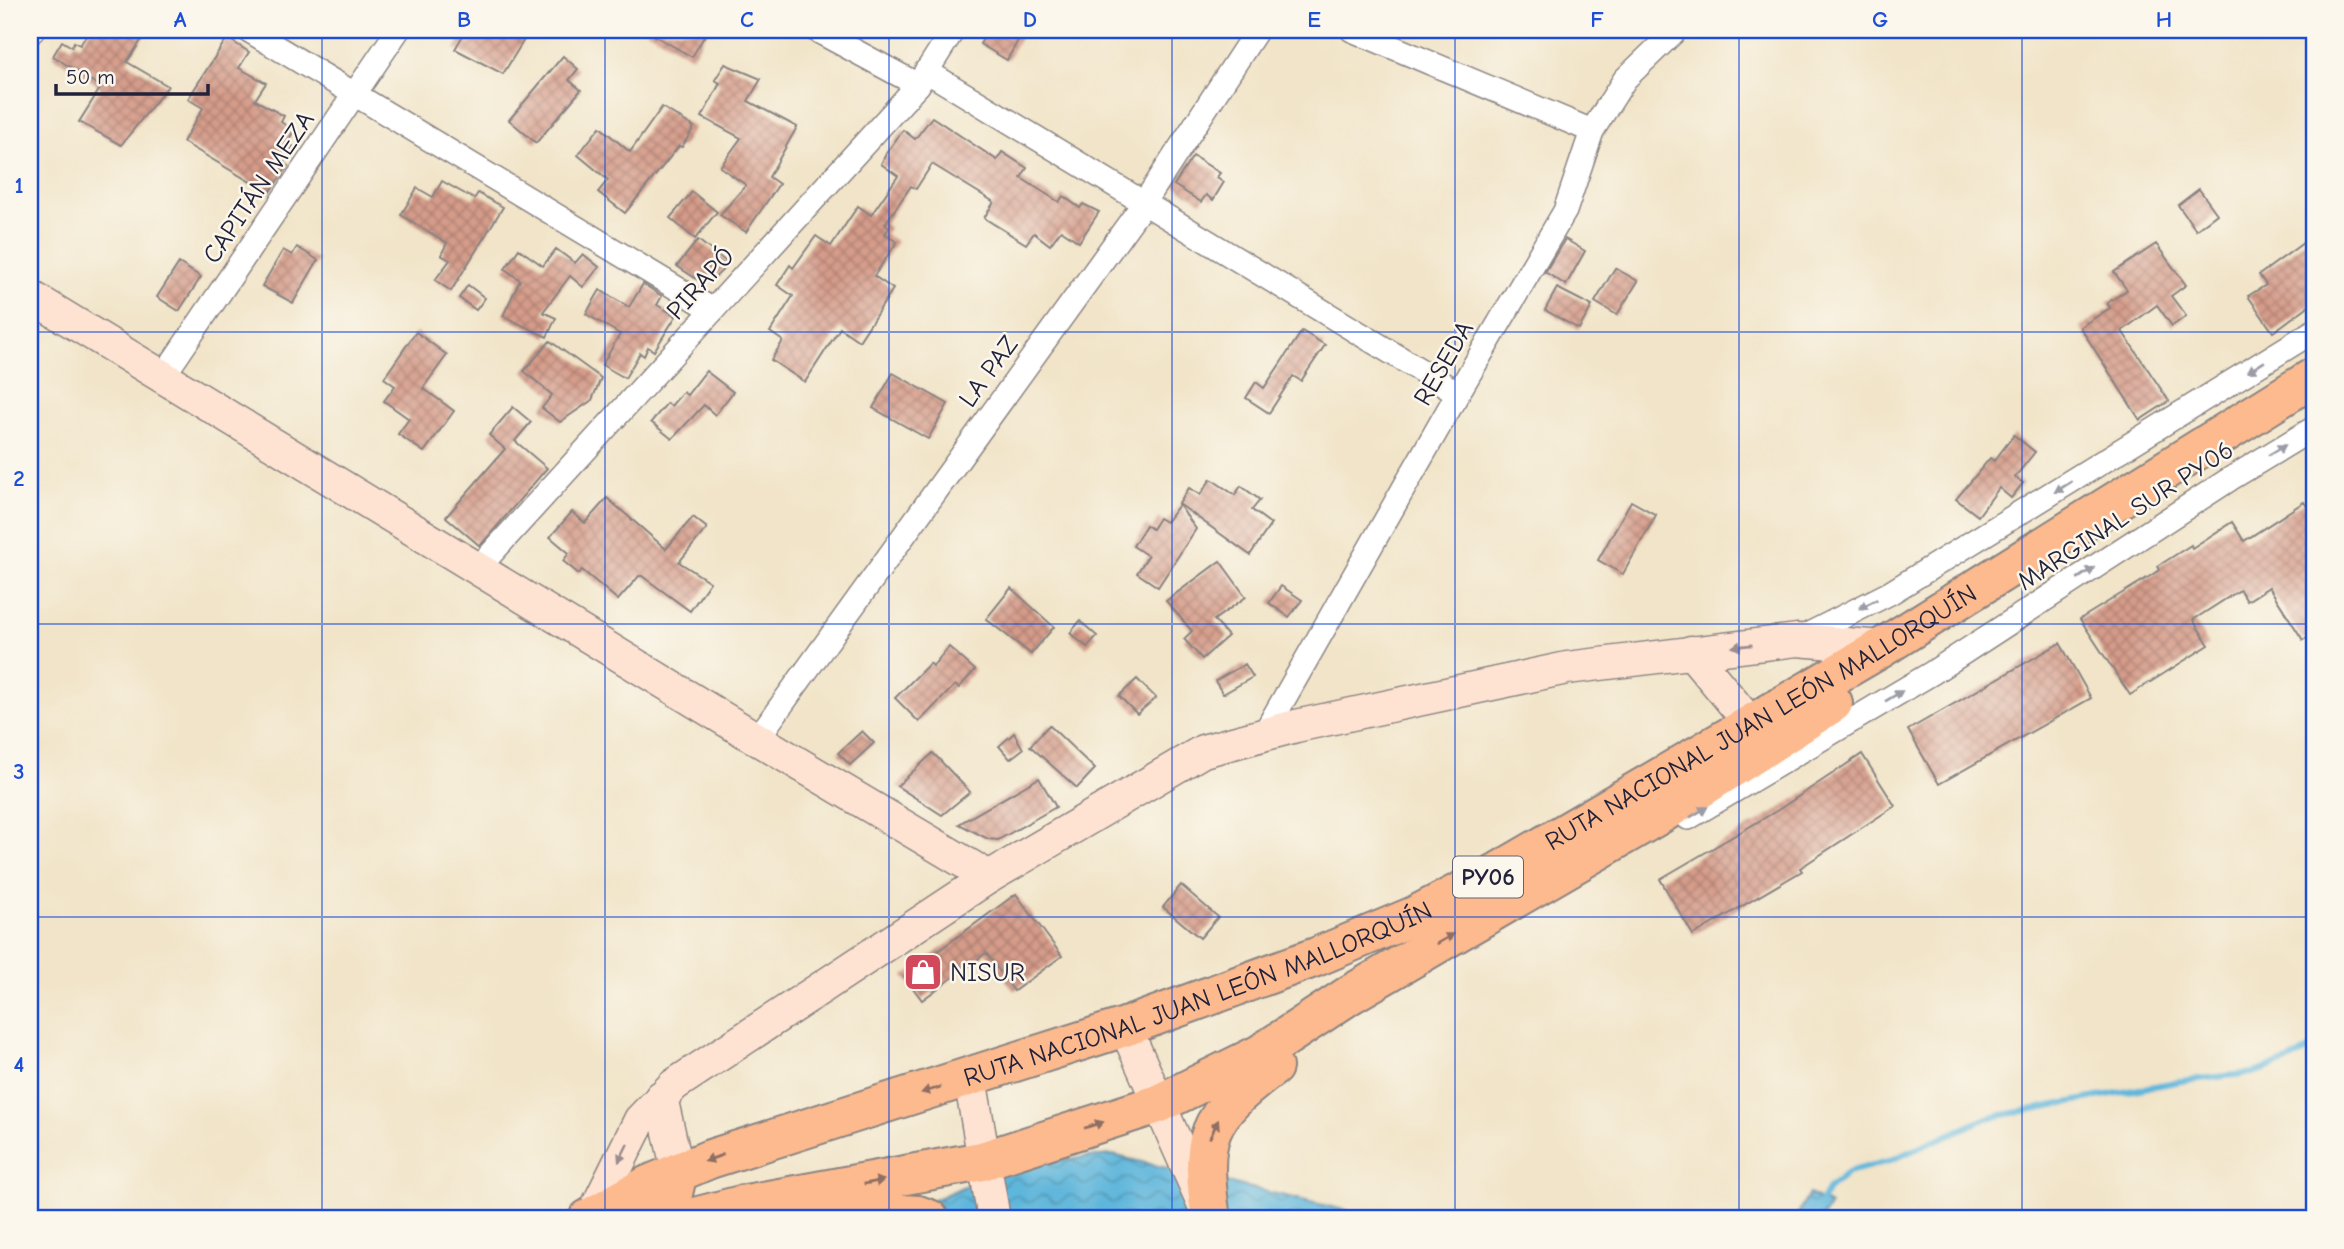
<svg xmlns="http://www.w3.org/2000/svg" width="2344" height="1249" font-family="'Comic Neue',sans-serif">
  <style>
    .water { fill: url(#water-waves); stroke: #406c8b; stroke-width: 2 }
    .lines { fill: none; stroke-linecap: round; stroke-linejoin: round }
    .stream { stroke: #5eb6db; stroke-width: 6 }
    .building { fill: url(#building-cross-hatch) }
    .street-casing { stroke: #8a8382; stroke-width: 26 }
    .secondary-casing { stroke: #8a8382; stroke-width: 35 }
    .highway-casing { stroke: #8a8382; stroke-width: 42 }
    .street { stroke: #fff; stroke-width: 23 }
    .secondary { stroke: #fee3d2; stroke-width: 32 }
    .highway { stroke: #fcba8e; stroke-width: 38 }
    .oneway { fill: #9c9ca7 }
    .oneway2 { fill: #9b8c8e }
    .oneway3 { fill: #8f6e64 }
    .grid { fill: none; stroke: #1d4ed8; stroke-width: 2; stroke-opacity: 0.55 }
    .labels { text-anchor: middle; stroke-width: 5; stroke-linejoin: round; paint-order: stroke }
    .shield { fill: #fbf7ec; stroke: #636270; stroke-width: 2 }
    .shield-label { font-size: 24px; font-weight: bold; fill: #22223b }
    .street-label { font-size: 26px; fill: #22223b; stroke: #fbf7ec }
    .poi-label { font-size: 26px; fill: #22223b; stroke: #fbf7ec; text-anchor: start }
    .neatline { fill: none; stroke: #1d4ed8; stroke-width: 2.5 }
    .grid-label { font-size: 23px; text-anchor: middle; font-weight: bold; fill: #1d4ed8 }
  </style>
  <defs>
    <pattern id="water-waves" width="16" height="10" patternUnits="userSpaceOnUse" patternTransform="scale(1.75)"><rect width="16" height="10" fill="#5eb6db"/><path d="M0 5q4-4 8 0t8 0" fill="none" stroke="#4d94b3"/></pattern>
    <pattern id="building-cross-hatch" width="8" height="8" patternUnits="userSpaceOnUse" patternTransform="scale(1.75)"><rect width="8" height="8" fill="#d69c8a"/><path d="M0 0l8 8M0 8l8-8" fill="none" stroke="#ad7f72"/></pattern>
  </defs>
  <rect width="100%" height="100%" fill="#fbf7ec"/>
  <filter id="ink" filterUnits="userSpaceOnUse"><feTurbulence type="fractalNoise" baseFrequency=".0143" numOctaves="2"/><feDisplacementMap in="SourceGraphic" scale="14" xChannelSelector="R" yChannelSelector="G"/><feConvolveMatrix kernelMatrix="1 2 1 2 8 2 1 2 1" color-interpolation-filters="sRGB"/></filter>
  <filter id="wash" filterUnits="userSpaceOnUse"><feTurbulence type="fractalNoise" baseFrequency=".00686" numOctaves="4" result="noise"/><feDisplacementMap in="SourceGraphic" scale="28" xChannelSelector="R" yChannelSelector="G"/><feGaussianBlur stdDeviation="1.57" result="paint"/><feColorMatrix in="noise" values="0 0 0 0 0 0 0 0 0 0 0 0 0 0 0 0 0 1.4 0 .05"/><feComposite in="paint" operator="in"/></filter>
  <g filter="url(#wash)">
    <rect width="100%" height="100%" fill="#f1e4c8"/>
    <!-- water -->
    <g class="water">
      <path d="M1112 1155 1344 1210 1368 1219H891L1014 1164Z"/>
      <path d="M1809 1194 1830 1205 1822 1219H1795Z"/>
    </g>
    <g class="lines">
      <!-- stream -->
      <path class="stream" d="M1811 1219 1829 1188 1848 1172 1889 1161 1987 1118 2181 1081 2253 1073 2291 1060 2314 1046"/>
    </g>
    <g id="blocks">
      <!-- building -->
      <g class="building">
        <path d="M90 30H148L127 62 168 86 121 145 79 122 101 87 53 56 62 41 72 47 74 42 80 45Z"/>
        <path d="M466 30H530L503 74 455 49Z"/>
        <path d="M645 30H708L692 57Z"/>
        <path d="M988 30H1024L1007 60 980 44Z"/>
        <path d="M227 38 249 52 239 68 266 83 255 100 284 116 281 122 294 131 287 142 294 147 283 163 288 166 269 193 183 142 203 108 188 99Z"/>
        <path d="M563 56 578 69 569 80 581 90 536 143 509 120Z"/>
        <path d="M725 64 761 79 748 101 797 127 769 177 779 184 746 232 720 215 746 185 720 167 741 138 702 117 720 83 715 80Z"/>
        <path d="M662 107 694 127 682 147 679 146 625 213 598 192 608 180 578 155 600 127 630 152Z"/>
        <path d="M932 117 997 160 1002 152 1027 168 1021 178 1059 202 1063 196 1080 208 1083 204 1099 212 1079 242 1061 230 1050 245 1034 233 1026 244 984 218 994 202 932 164 916 189 911 186 885 224 889 228 885 234 897 242 874 276 893 289 859 341 840 328 805 382 771 360 783 341 770 332 793 296 777 285 790 265 793 268 816 236 831 246 858 206 871 215 898 176 881 164 887 152 903 130 915 139Z"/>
        <path d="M1193 156 1220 173 1217 177 1224 182 1213 200 1206 195 1201 202 1174 185Z"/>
        <path d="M442 181 474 199 478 193 503 207 451 291 435 280 450 260 441 255 447 243 401 215 417 188 433 197Z"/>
        <path d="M2199 189 2217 214 2196 230 2178 205Z"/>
        <path d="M692 192 717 212 695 239 670 218Z"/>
        <path d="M2314 235V302L2273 332 2248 296 2266 285 2259 275Z"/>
        <path d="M1565 239 1585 251 1566 285 1545 272Z"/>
        <path d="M698 240 729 264 710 282 698 280 677 266Z"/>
        <path d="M2156 244 2186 285 2171 296 2186 316 2172 326 2157 305 2122 331 2169 401 2140 420 2080 327 2110 308 2107 303 2127 290 2114 272Z"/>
        <path d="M297 247 318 260 293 303 262 286 283 250 292 255Z"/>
        <path d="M519 249 543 266 556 249 575 263 583 254 599 267 583 287 570 276 543 312 556 318 547 337 503 316 520 280 505 269Z"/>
        <path d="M179 263 201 277 179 311 157 297Z"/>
        <path d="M1615 268 1638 281 1617 315 1595 302Z"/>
        <path d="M643 284 662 296 657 305 676 316 654 351 648 347 644 356 640 353 625 378 602 365 620 334 586 314 600 290 629 307Z"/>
        <path d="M468 285 485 298 476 310 459 298Z"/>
        <path d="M1557 288 1592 306 1579 329 1545 310Z"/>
        <path d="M1302 331 1325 345 1301 381 1293 376 1269 413 1246 398 1256 382 1264 388Z"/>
        <path d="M416 332 447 355 423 388 454 411 424 452 398 434 409 419 384 401 395 386 384 378Z"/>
        <path d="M550 341 601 378 592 400 560 422 542 408 552 395 524 371Z"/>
        <path d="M706 371 733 392 715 415 704 405 672 439 651 422 667 403 671 406 683 392 687 395Z"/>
        <path d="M893 373 948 404 928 439 873 408Z"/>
        <path d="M513 407 531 422 515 441 547 468 480 546 446 517 505 449 489 435Z"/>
        <path d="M2014 435 2035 452 2015 477 2023 483 2011 498 1999 488 1978 516 1956 499 1990 458 1994 461Z"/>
        <path d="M1211 479 1235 495 1241 486 1260 500 1252 510 1271 524 1250 555 1179 504 1189 488 1200 495Z"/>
        <path d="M607 498 666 549 693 517 707 528 679 562 710 582 690 611 642 576H639L618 600 582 570 579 574 563 561 569 553 550 537 572 512 585 523Z"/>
        <path d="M1631 501 1656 515 1623 574 1598 560Z"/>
        <path d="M2304 502 2314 517V633L2303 640 2269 587 2247 601 2240 590 2193 620 2209 645 2130 695 2080 619 2160 570 2158 566 2191 545 2192 548 2232 522 2244 541Z"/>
        <path d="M1179 505 1196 529 1158 587 1137 573 1148 556 1133 546 1146 525 1152 529 1159 518 1166 522Z"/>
        <path d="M1220 561 1246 597 1214 620 1228 636 1202 659 1184 639 1192 631 1166 601Z"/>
        <path d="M1281 586 1302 600 1289 617 1269 603Z"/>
        <path d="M1011 588 1054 627 1031 654 986 619Z"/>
        <path d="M1080 621 1097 636 1087 647 1070 633Z"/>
        <path d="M2060 643 2091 698 1939 784 1908 730Z"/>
        <path d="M949 647 975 670 959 688 955 685 919 722 895 698 930 663 933 666Z"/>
        <path d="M1245 664 1253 677 1223 694 1215 681Z"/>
        <path d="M1137 679 1156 698 1137 714 1119 696Z"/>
        <path d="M1049 725 1095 769 1077 788 1030 746Z"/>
        <path d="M862 731 874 743 850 765 838 753Z"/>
        <path d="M1014 733 1023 749 1010 759 999 746Z"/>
        <path d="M933 753 970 792 942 815 897 786Z"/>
        <path d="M1862 754 1895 806 1800 868 1802 871 1693 935 1660 879 1778 810Z"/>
        <path d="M1039 778 1056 807 998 840 988 839 959 824Z"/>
        <path d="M1181 885 1218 917 1200 938 1163 907Z"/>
        <path d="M1016 894 1062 956 1014 991 986 953 922 1000 904 976Z"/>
      </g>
    </g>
  </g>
  <g filter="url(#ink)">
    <use href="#blocks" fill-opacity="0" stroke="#8a8382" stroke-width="2"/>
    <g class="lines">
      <!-- street casing -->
      <g class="street-casing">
        <g id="street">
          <path d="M248 30 713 310"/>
          <path d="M816 30 918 85"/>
          <path d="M1352 30 1592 131"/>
          <path d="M30 33 33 30"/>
          <path d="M926 71 1458 393"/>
          <path d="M164 375 398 30"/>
          <path d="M479 567 918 85 953 30"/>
          <path d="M1797 640 1890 593 2314 331"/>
          <path d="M1264 734 1458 393 1565 211 1592 131 1625 79 1676 30"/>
          <path d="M757 739 1144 203 1257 30"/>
          <path d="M1688 818 1932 673 2230 479 2314 428"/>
        </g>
      </g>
      <!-- secondary casing -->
      <g class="secondary-casing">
        <g id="secondary">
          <path d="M30 296 757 739 989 877"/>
          <path d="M1691 652 1750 723 1770 739"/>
          <path d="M1125 1027 1204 1205"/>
          <path d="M970 1078 994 1219"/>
          <path d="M661 1097 678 1172"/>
          <path d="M592 1217 640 1120 674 1085 989 877 1203 751 1296 726 1567 668 1797 640 1883 647"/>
        </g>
      </g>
      <!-- highway casing -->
      <g class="highway-casing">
        <g id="highway">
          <path d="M810 1208 918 1215 929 1219"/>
          <path id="s1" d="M588 1219 648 1185 710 1159 1125 1027 1316 957 1414 916 1500 871 1883 647 2314 377"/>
          <path d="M647 1219 672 1198 678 1172"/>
          <path d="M687 1219 741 1205 982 1161 1158 1104 1260 1054 1351 994 1664 812 1833 703"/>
          <path d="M1211 1219C1199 1136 1205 1118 1273 1067"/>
        </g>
      </g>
      <!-- street -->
      <use href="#street" class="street"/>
      <!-- secondary -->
      <use href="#secondary" class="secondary"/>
      <!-- highway -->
      <use href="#highway" class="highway"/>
    </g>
    <!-- one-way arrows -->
    <defs><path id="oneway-solid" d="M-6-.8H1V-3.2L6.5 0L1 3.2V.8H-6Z" transform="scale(1.75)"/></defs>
    <g class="oneway">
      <use href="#oneway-solid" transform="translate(2256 367) rotate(148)"/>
      <use href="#oneway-solid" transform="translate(2277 450) rotate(-31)"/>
      <use href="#oneway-solid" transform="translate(2063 487) rotate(148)"/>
      <use href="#oneway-solid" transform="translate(2086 573) rotate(-33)"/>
      <use href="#oneway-solid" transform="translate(1868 604) rotate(153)"/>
      <use href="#oneway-solid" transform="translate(1894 696) rotate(-31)"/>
      <use href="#oneway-solid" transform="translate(1699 812) rotate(-31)"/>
    </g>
    <g class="oneway2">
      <use href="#oneway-solid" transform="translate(1742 646) rotate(174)"/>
      <use href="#oneway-solid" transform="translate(623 1153) rotate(116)"/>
    </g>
    <g class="oneway3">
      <use href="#oneway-solid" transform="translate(1445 939) rotate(-30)"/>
      <use href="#oneway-solid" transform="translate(931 1090) rotate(163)"/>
      <use href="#oneway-solid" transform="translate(1094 1125) rotate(-18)"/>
      <use href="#oneway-solid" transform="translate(1214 1129) rotate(-65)"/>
      <use href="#oneway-solid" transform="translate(714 1158) rotate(160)"/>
      <use href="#oneway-solid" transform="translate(874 1182) rotate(-11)"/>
    </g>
  </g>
  <!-- grid -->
  <path class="grid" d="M322 30V1219M605 30V1219M889 30V1219M1172 30V1219M1455 30V1219M1739 30V1219M2022 30V1219M30 332H2314M30 624H2314M30 917H2314"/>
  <!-- icons -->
  <defs>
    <g id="shop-square" transform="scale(2.0125)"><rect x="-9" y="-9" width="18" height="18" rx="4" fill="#d1495b" stroke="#fbf7ec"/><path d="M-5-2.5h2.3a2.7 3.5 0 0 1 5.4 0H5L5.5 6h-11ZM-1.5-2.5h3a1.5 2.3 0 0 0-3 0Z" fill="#fff"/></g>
  </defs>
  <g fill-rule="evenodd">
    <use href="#shop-square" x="923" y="972"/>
  </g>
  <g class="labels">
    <!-- shield labels -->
    <rect class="shield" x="1453" y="856.5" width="70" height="41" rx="5"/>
    <g class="shield-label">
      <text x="1488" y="885">PY06</text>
    </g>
    <!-- street labels -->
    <g class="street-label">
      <text transform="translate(258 187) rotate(-56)" y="9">CAPITÁN MEZA</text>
      <text transform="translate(700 283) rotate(-48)" y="9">PIRAPÓ</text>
      <text transform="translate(1443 363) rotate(-60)" y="9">RESEDA</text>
      <text transform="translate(988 371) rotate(-54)" y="9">LA PAZ</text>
      <text transform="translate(2125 515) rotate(-33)" y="9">MARGINAL SUR PY06</text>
      <text dy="9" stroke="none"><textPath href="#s1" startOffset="1281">RUTA NACIONAL JUAN LEÓN MALLORQUÍN</textPath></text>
      <text dy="9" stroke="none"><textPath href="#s1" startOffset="651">RUTA NACIONAL JUAN LEÓN MALLORQUÍN</textPath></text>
    </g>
    <!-- poi labels -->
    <g class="poi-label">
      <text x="950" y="981">NISUR</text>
    </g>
  </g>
  <!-- margin -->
  <rect width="2344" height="1249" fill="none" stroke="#fbf7ec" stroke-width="77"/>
  <!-- scale -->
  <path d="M56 84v10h152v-10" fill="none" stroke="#22223b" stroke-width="3.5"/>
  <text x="66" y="84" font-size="21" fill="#22223b" stroke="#fbf7ec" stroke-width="5" paint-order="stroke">50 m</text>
  <rect x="38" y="38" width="2268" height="1172" class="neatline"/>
  <g class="grid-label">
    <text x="180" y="27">A</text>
    <text x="464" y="27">B</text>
    <text x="747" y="27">C</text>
    <text x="1030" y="27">D</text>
    <text x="1314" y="27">E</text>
    <text x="1597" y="27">F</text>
    <text x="1880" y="27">G</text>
    <text x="2164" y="27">H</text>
    <text x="19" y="193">1</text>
    <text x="19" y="486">2</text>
    <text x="19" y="779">3</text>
    <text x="19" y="1072">4</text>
  </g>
</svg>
